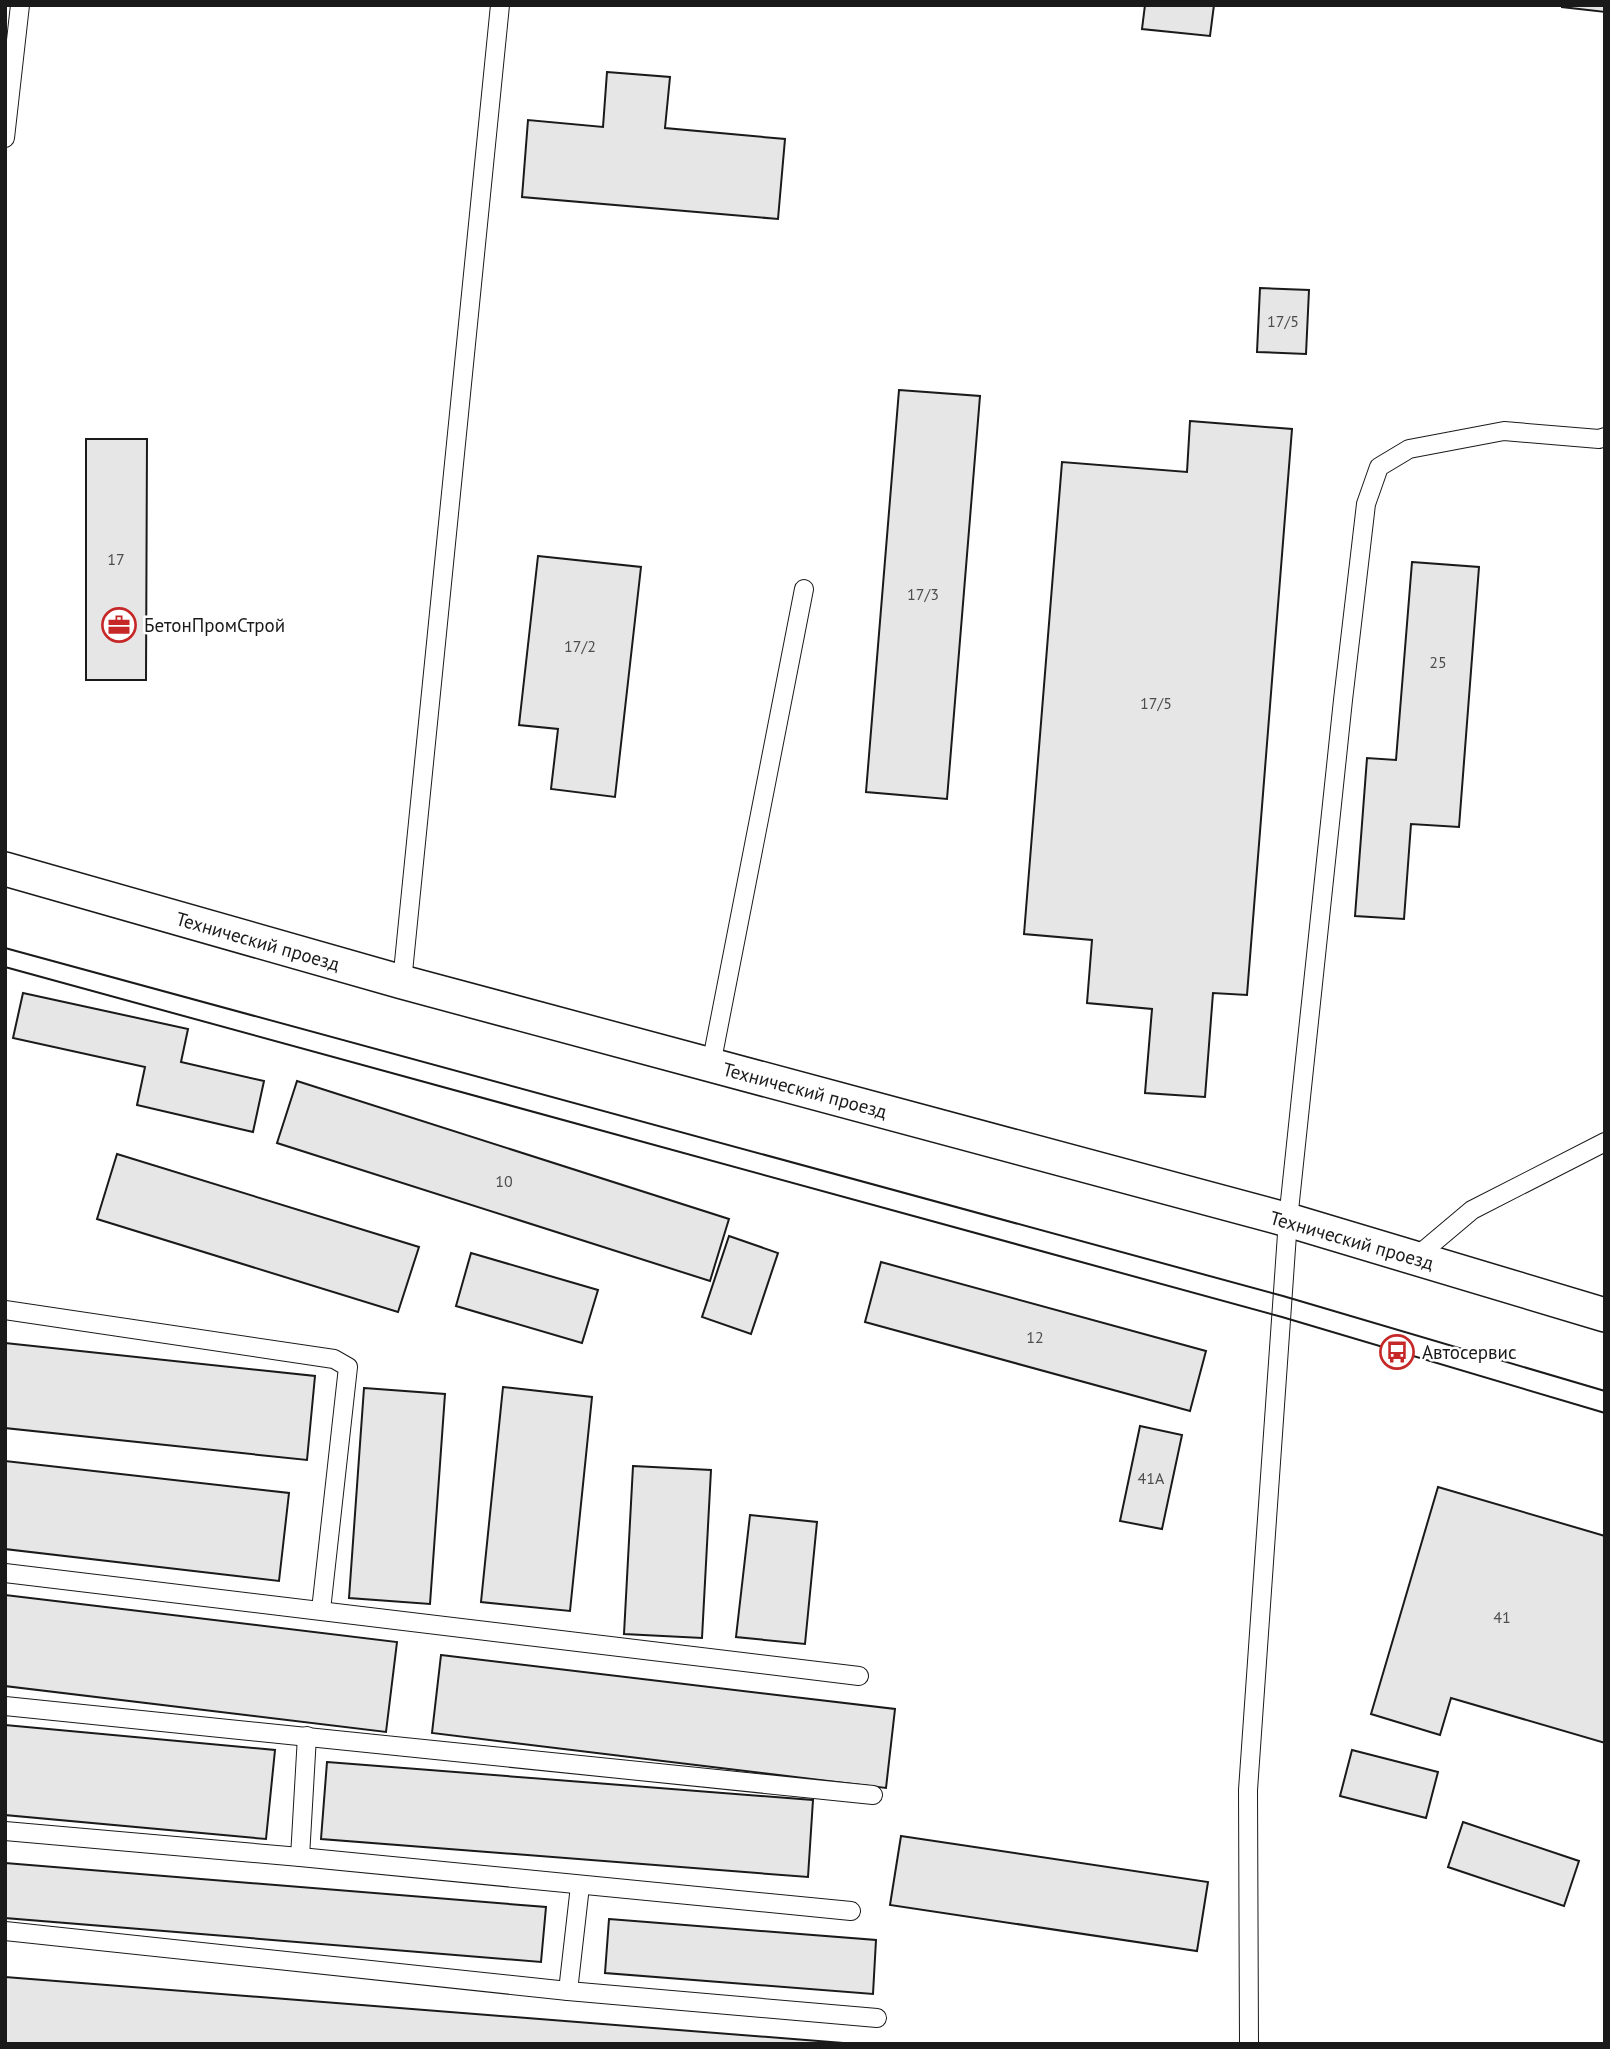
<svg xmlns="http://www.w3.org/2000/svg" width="1610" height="2049" font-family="'PT Sans',sans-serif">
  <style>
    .building { fill: #e6e6e6; stroke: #1a1a1a; stroke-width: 2 }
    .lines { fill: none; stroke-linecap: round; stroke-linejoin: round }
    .service-casing { stroke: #1a1a1a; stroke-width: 20 }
    .minor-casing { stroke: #1a1a1a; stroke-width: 36 }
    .service { stroke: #fff; stroke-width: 18 }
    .minor { stroke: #fff; stroke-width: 33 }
    .tram { stroke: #1a1a1a; stroke-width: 2 }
    .labels { text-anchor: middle; stroke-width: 5; stroke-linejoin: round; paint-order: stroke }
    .number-label { font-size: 16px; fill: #4d4d4d }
    .poi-label { font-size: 19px; fill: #1a1a1a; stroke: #fff; text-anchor: start }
    .street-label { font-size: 19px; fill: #1a1a1a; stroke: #fff }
  </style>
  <rect width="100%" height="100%" fill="#fff"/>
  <!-- building -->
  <g class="building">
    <path d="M1145 5H1214L1210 36 1142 29Z"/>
    <path d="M1562 5H1605V12L1562 7Z"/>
    <path d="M607 72 670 77 665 128 785 139 778 219 522 197 528 120 603 127Z"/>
    <path d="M1260 288 1309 290 1306 354 1257 352Z"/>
    <path d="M899 390 980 396 947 799 866 792Z"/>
    <path d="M1190 421 1292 429 1247 995 1213 993 1205 1097 1145 1093 1152 1009 1087 1003 1092 940 1024 934 1062 462 1187 472Z"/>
    <path d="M86 439H147L146 680H86Z"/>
    <path d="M538 556 641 567 615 797 551 789 558 729 519 725Z"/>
    <path d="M1412 562 1479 567 1459 827 1411 824 1404 919 1355 916 1367 758 1396 760Z"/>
    <path d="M23 993 188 1029 181 1062 264 1081 253 1132 137 1105 145 1067 13 1038Z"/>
    <path d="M297 1081 729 1219 710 1281 277 1143Z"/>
    <path d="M117 1154 419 1247 398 1312 97 1219Z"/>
    <path d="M729 1236 778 1253 751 1334 702 1317Z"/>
    <path d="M471 1253 598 1290 582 1343 456 1306Z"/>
    <path d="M881 1262 1206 1351 1190 1411 865 1322Z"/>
    <path d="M5 1343 315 1376 307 1460 5 1428Z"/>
    <path d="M503 1387 592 1397 570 1611 481 1602Z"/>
    <path d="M364 1388 445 1394 430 1604 349 1598Z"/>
    <path d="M1140 1426 1182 1435 1162 1529 1120 1521Z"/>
    <path d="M5 1461 289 1493 279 1581 5 1549Z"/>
    <path d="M633 1466 711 1470 702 1638 624 1634Z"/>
    <path d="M1438 1487 1605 1536V1743L1451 1698 1440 1735 1371 1714Z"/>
    <path d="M750 1515 817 1522 805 1644 736 1637Z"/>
    <path d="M5 1595 397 1642 386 1732 5 1686Z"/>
    <path d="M441 1655 895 1709 886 1788 432 1733Z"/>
    <path d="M5 1725 275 1750 266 1839 5 1815Z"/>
    <path d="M1352 1750 1438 1772 1426 1818 1340 1796Z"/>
    <path d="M327 1762 813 1800 808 1877 321 1839Z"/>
    <path d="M1463 1822 1579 1861 1564 1906 1448 1867Z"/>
    <path d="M901 1836 1208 1882 1197 1951 890 1905Z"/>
    <path d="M5 1863 546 1907 541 1962 5 1918Z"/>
    <path d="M609 1919 876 1940 873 1994 605 1973Z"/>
    <path d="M5 1977 856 2044H5Z"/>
  </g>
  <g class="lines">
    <!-- service casing -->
    <g class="service-casing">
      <g id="service">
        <path d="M5 138 20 5"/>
        <path d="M402 982 500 5"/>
        <path d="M711 1065 804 589"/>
        <path d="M1415 1258 1472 1210 1605 1142"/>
        <path d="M5 1310 334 1359 348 1367 321 1610"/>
        <path d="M5 1573 859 1676"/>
        <path d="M5 1706 873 1795"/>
        <path d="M5 1831 300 1857 851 1911"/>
        <path d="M300 1857 307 1736"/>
        <path d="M5 1931 568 1991 877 2018"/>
        <path d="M568 1991 580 1886"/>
        <path d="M1249 2044 1248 1790 1288 1220 1343 700 1366 504 1379 467 1409 449 1504 431 1599 439 1605 437"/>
      </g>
    </g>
    <!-- minor casing -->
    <g class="minor-casing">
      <path id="minor" d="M5 869 402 982 1288 1220 1605 1315"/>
    </g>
    <!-- service -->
    <use href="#service" class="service"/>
    <!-- minor -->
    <use href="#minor" class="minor"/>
    <!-- tram -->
    <g class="tram">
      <path d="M5 948 1283 1296 1605 1391"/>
      <path d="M5 967 1282 1317 1605 1413"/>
    </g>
  </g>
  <!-- icons -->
  <defs>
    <g id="office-ring" transform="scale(1.75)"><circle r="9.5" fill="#fff" stroke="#c62828" stroke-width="1.5"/><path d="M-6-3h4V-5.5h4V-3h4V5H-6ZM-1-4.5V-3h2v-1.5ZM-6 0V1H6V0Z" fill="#c62828"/></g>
    <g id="bus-ring" transform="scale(1.75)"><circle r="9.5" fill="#fff" stroke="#c62828" stroke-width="1.5"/><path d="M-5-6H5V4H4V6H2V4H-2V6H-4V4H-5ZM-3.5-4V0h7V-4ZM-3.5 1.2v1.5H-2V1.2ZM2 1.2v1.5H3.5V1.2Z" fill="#c62828"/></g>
  </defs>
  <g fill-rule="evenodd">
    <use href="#office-ring" x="119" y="625"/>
    <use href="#bus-ring" x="1397" y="1352"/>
  </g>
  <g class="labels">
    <!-- number labels -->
    <g class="number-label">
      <text x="1283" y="327">17/5</text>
      <text x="116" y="565">17</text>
      <text x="923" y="600">17/3</text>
      <text x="580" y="652">17/2</text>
      <text x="1438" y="668">25</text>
      <text x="1156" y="709">17/5</text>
      <text x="504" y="1187">10</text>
      <text x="1035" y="1343">12</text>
      <text x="1151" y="1484">41А</text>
      <text x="1502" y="1623">41</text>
    </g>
    <!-- poi labels -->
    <g class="poi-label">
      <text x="144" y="632">БетонПромСтрой</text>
      <text x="1422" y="1359">Автосервис</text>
    </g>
    <!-- street labels -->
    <g class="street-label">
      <text transform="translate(258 941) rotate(16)" y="7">Технический проезд</text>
      <text transform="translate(805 1090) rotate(15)" y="7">Технический проезд</text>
      <text transform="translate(1352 1240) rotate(16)" y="7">Технический проезд</text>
    </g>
  </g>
  <!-- border -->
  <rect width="1610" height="2049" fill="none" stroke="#1a1a1a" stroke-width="14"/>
</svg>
